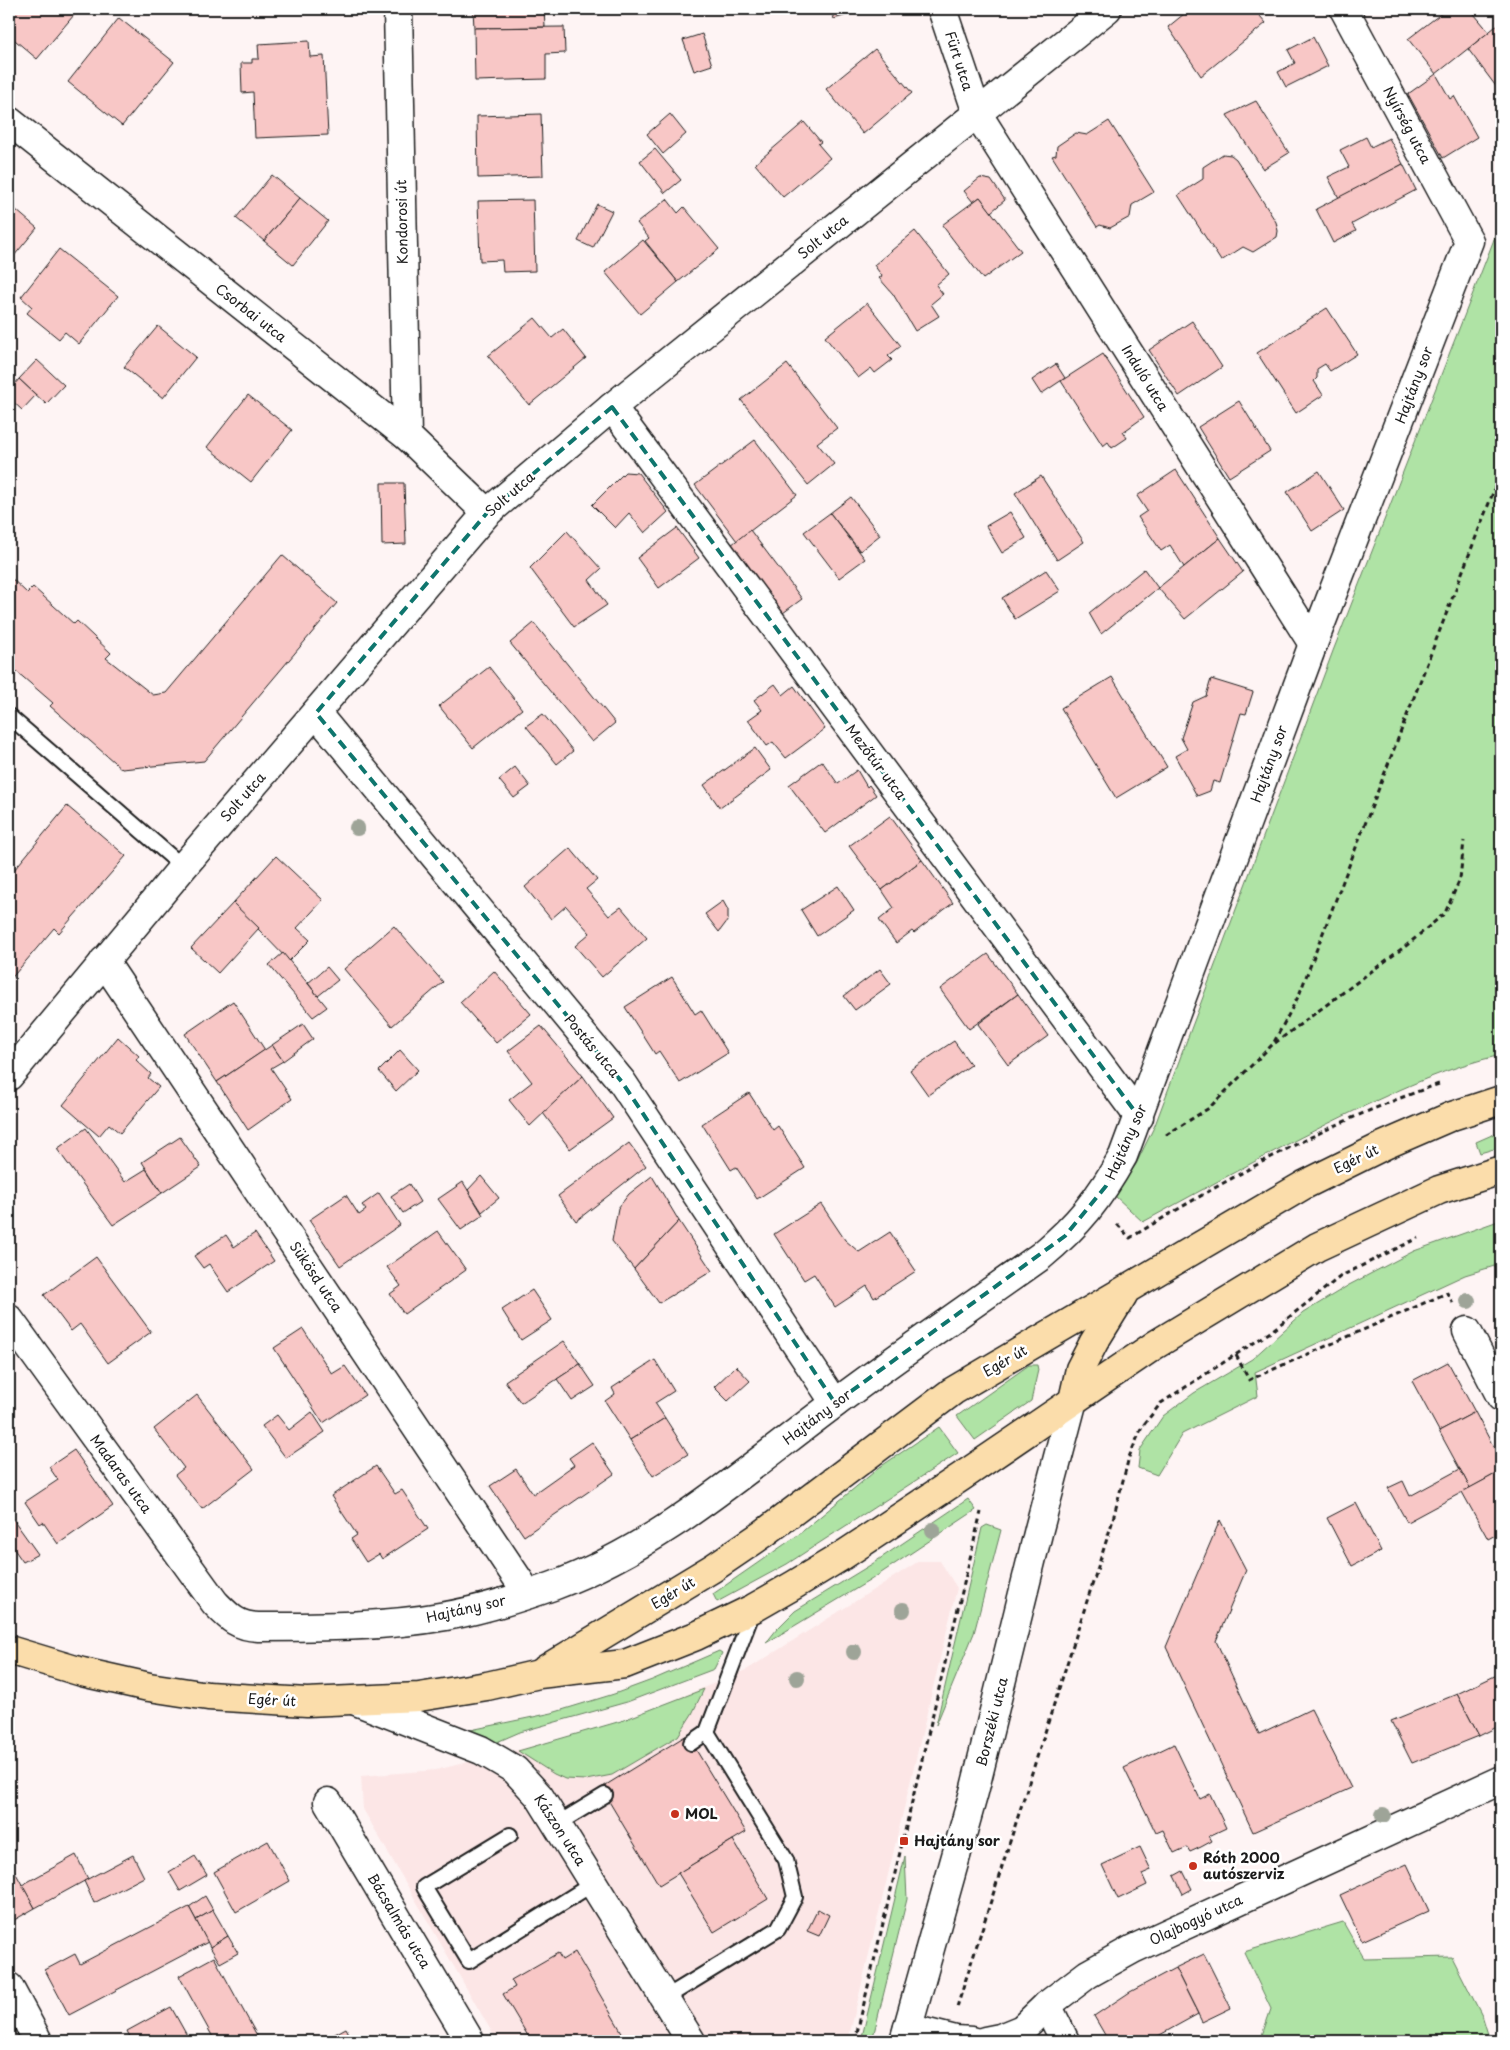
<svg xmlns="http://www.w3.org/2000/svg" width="1510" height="2050" font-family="'Playpen Sans',sans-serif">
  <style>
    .built { fill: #fce6e6 }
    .green { fill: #afe3a5; stroke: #668060 }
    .building { fill: #f8c7c6; stroke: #1c1c1c }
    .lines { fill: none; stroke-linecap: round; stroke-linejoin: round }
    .service-casing { stroke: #1c1c1c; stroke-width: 18 }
    .minor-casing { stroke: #1c1c1c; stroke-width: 31 }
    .secondary-casing { stroke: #1c1c1c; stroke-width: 31 }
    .primary-casing { stroke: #1c1c1c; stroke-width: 31 }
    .path { stroke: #1c1c1c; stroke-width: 3; stroke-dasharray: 5 4; stroke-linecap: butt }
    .service { stroke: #fff; stroke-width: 14 }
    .minor { stroke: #fff; stroke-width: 28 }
    .secondary { stroke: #fff; stroke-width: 28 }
    .primary { stroke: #fbddab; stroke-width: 28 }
    .tree { fill: #9ea498 }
    .marked { fill: none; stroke: #0f766e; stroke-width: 4; stroke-dasharray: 10 6; stroke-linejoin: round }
    .poi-dot { fill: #c8321e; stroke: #fff; stroke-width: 2 }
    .labels { text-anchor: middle; stroke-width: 5; stroke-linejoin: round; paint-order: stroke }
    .street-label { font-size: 14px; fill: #1c1c1c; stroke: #fff }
    .poi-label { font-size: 14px; font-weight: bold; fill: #1c1c1c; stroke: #fff; text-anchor: start }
  </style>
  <rect width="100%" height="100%" fill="#fef4f4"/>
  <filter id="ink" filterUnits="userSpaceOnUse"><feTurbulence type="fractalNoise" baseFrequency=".02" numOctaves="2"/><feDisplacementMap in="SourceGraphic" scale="10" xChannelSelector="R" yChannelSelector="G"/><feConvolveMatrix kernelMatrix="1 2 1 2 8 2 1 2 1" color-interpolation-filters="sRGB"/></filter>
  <g filter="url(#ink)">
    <!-- built -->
    <path class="built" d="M919 1561H940L957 1588 848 2041H497L363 1809 361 1776 436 1770 610 1727 748 1669Z"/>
    <!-- green -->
    <g class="green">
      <path d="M1501 217V1055C1448 1067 1405 1087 1356 1110 1283 1145 1213 1184 1143 1222L1115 1196 1136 1164 1155 1125 1333 651 1493 242Z"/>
      <path d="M1501 1131V1147L1480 1153 1476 1142Z"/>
      <path d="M1501 1220V1264L1465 1275 1255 1372 1258 1396 1182 1434 1157 1475 1138 1468 1140 1450 1163 1416 1194 1393 1252 1359 1303 1313 1349 1285 1414 1251Z"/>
      <path d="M1029 1365H1037L1038 1370 1031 1401 975 1440 957 1416Z"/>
      <path d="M939 1427 958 1453 787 1564 717 1602 713 1594 798 1535 880 1467Z"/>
      <path d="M968 1499 976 1510 869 1581 766 1643 777 1629 795 1611 872 1564Z"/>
      <path d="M987 1525 1001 1530 974 1633 936 1725 982 1528Z"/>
      <path d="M719 1651 722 1653 714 1669 627 1702 520 1732 497 1742 481 1738 466 1731 552 1713 614 1694 652 1680Z"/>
      <path d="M704 1689 692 1714 678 1736 612 1775 586 1780 565 1779 554 1774 518 1751 621 1721Z"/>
      <path d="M905 1856 907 1899 872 2041H861Z"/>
      <path d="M1343 1922 1364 1959 1452 1957 1483 2018 1490 2041H1260L1271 2009 1244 1952Z"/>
    </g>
    <!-- building -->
    <g class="building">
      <path d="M9 9H79L37 59 9 35Z"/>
      <path d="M473 9H544L545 27 474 28Z"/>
      <path d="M830 9H866L834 19Z"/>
      <path d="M1190 9H1254L1266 23 1201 76 1168 27Z"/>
      <path d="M1447 9H1470L1489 32 1436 74 1408 39Z"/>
      <path d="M119 18 174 62 122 126 68 82Z"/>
      <path d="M1501 22V93L1468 49Z"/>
      <path d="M564 27 565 53 546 54V79L475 81 474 28Z"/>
      <path d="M702 34 712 65 694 71 683 40Z"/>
      <path d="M1313 37 1328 66 1286 87 1278 72 1295 63 1288 50Z"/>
      <path d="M309 41 310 57 324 56 328 135 255 138 253 92 242 93 241 63H252V59H259L258 44Z"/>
      <path d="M875 49 912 93 863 134 826 89Z"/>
      <path d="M1436 74 1450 99 1454 96 1477 137 1443 158 1408 94Z"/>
      <path d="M1256 101 1289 153 1263 169 1227 115Z"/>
      <path d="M541 114 543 176 478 178 477 116Z"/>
      <path d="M670 114 686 134 663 154 647 134Z"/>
      <path d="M1109 121 1154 192 1132 205 1130 217 1110 228 1100 225 1097 227 1052 156 1056 155 1057 146 1076 133 1087 135Z"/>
      <path d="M804 122 821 142 818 144 830 158 783 197 755 164Z"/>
      <path d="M1366 137 1371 147 1389 138 1403 164 1339 198 1328 177 1349 167 1340 150Z"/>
      <path d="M655 149 681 180 665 193 640 161Z"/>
      <path d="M1223 154 1231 155 1236 159 1276 222 1278 231 1277 237 1253 252 1243 247 1221 261 1178 195 1203 179V167Z"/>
      <path d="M1403 164 1416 190 1352 224 1356 231 1333 243 1316 209Z"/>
      <path d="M272 175 300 198 264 241 236 218Z"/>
      <path d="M980 178 991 180 1005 200 991 212 980 197 973 202 964 191Z"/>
      <path d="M980 197 1021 251 983 279 942 225Z"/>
      <path d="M300 198 328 221 293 265 264 241Z"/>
      <path d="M667 199 678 213 684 207 719 249 678 282 645 241 649 238 637 223Z"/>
      <path d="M533 200 535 271 503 272 502 260 480 261 478 201Z"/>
      <path d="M9 204 37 228 9 262Z"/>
      <path d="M597 204 612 211 593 248 578 241Z"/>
      <path d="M915 231 949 274 936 285 943 294 931 304 939 316 915 331 893 294 879 278 882 276 874 265Z"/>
      <path d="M643 240 678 282 640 314 605 272Z"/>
      <path d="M59 249 118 296 79 344 65 332 59 339 27 313 32 307 21 297Z"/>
      <path d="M867 303 901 346 888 356 892 360 875 373 871 368 858 378 825 337Z"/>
      <path d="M1327 308 1357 354 1330 371 1325 364 1317 369V378L1314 381 1323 395 1296 413 1257 353Z"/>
      <path d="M535 318 552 338 563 329 586 358 529 405 488 356Z"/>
      <path d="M1192 321 1222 367 1179 396 1149 350Z"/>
      <path d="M158 326 196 357 163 398 124 367Z"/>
      <path d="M1103 354 1144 417 1123 432 1127 438 1112 448 1108 442 1103 446 1061 381Z"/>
      <path d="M37 360 64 385 46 404 19 379Z"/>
      <path d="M787 364 837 428 817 443 834 464 808 485 741 400Z"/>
      <path d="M1056 364 1065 378 1041 394 1032 380Z"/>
      <path d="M19 379 36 395 22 410 9 398V391Z"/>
      <path d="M248 395 292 430 251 482 207 447Z"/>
      <path d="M1239 401 1270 451 1229 477 1198 427Z"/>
      <path d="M755 440 797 495 737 541 695 485Z"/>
      <path d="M1176 470 1220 538 1184 567 1170 545 1161 551 1138 517 1147 511 1137 496Z"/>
      <path d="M1319 471 1344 510 1312 531 1287 492Z"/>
      <path d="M625 472 638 473 668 512 645 533 629 513 615 528 592 505Z"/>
      <path d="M1041 476 1084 542 1057 560 1015 493Z"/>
      <path d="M381 483H404L406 544 382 545Z"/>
      <path d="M851 497 880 535 860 551 830 513Z"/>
      <path d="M1010 512 1026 538 1002 553 986 526Z"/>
      <path d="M830 513 865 559 839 578 804 532Z"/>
      <path d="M677 528 699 558 659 588 637 558Z"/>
      <path d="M750 530 802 599 783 613 731 545Z"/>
      <path d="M567 531 601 569 589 580 607 605 574 627 530 568Z"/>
      <path d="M1220 538 1243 572 1185 619 1158 588Z"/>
      <path d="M282 555 337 603 204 761 122 769 50 706 53 703 9 665V576L27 593 33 587 74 624 77 621 111 653 106 658 153 695 166 693Z"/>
      <path d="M1144 569 1158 588 1101 634 1089 613Z"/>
      <path d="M1046 570 1060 591 1015 619 1002 598Z"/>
      <path d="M534 623 615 723 592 742 510 643Z"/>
      <path d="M489 667 522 709 473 748 439 706Z"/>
      <path d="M1112 677 1167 767 1116 798 1061 708Z"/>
      <path d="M1211 679 1253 692 1246 714 1241 713 1220 783 1213 781 1210 791 1197 796 1175 756 1187 749 1181 738 1193 702 1206 696Z"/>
      <path d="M775 684 783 695 794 686 825 729 786 758 773 742 767 746 748 720 762 710 754 700Z"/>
      <path d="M543 714 573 751 557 764 526 726Z"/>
      <path d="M755 748 771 770 720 808 704 785Z"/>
      <path d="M822 761 838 784 857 770 867 787 869 785 876 795 825 833 789 785Z"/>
      <path d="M515 767 530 786 514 798 499 780Z"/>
      <path d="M67 806 126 856 59 933 54 928 9 981V876Z"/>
      <path d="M890 816 922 860 882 890 849 846Z"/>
      <path d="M570 848 597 880 586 889 609 916 621 907 647 938 602 977 575 946 590 933 566 906 551 919 525 887Z"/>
      <path d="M276 856 323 900 297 928 310 940 289 961 233 903Z"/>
      <path d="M922 860 953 903 914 933 912 931 896 943 879 920 894 908 882 890Z"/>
      <path d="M838 886 854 910 817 936 801 910Z"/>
      <path d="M723 901 728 910V920L719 932 705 914Z"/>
      <path d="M233 903 259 928 218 973 191 948Z"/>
      <path d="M394 926 443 982 392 1026 344 969Z"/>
      <path d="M283 953 327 1007 313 1017 269 965Z"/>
      <path d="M988 954 1018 994 969 1029 940 989Z"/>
      <path d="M327 967 338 980 318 996 308 983Z"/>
      <path d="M880 969 891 984 855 1010 844 996Z"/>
      <path d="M494 971 531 1014 496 1043 460 1002Z"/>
      <path d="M672 977 695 1014 701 1010 728 1053 680 1083 659 1051 655 1054 625 1007Z"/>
      <path d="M1018 994 1048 1036 1008 1065 978 1024Z"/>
      <path d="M233 1001 265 1050 217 1082 185 1034Z"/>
      <path d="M303 1024 313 1039 283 1061 272 1045Z"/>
      <path d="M541 1026 583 1076 530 1126 509 1100 532 1082 508 1051Z"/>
      <path d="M118 1037 139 1056 136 1060 151 1074 148 1078 159 1087 120 1133 109 1124 99 1136 63 1105Z"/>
      <path d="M954 1041 971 1065 928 1095 910 1070Z"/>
      <path d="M272 1045 283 1061 271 1068 292 1099 248 1130 217 1082Z"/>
      <path d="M400 1050 418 1070 396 1091 379 1071Z"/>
      <path d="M583 1076 613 1118 570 1149 543 1113Z"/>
      <path d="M749 1093 773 1130 778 1126 805 1168 757 1199 736 1167 731 1170 702 1124Z"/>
      <path d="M86 1128 125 1182 146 1169 162 1193 113 1225 57 1149Z"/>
      <path d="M180 1137 201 1167 162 1193 142 1162Z"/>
      <path d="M629 1143 646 1166 576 1221 558 1196Z"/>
      <path d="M481 1176 499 1198 482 1212 468 1190Z"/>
      <path d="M652 1176 679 1221 634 1269 612 1241 618 1208 629 1194Z"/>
      <path d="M463 1182 483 1215 461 1230 438 1199Z"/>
      <path d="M409 1184 420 1202 403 1213 391 1196Z"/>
      <path d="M379 1193 400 1225 340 1266 309 1220 346 1195 359 1215 366 1210 362 1205Z"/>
      <path d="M821 1204 845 1240 859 1252 890 1232 916 1271 874 1298 867 1286 835 1307 814 1274 804 1280 774 1234Z"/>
      <path d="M679 1221 712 1271 659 1303 634 1269Z"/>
      <path d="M438 1231 466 1270 404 1314 390 1294 401 1286 387 1267Z"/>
      <path d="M255 1233 274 1261 228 1292 209 1264 203 1268 194 1256 226 1235 234 1247Z"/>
      <path d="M96 1257 151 1332 108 1363 80 1324 71 1331 44 1295Z"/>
      <path d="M532 1290 552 1320 521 1340 502 1310Z"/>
      <path d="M303 1329 332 1374 345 1366 365 1395 323 1423 274 1348Z"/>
      <path d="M564 1341 580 1364 521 1403 505 1381Z"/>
      <path d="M655 1360 674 1391 655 1403 665 1418 630 1440 605 1401 615 1394 612 1388Z"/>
      <path d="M1448 1362 1475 1412 1439 1431 1412 1381Z"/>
      <path d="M580 1364 595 1386 572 1401 557 1379Z"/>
      <path d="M736 1366 750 1381 728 1401 714 1387Z"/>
      <path d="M197 1395 254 1469 202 1509 175 1475 184 1468 154 1429Z"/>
      <path d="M312 1412 325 1432 286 1458 262 1426 277 1415 289 1430Z"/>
      <path d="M1475 1412 1501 1461V1471L1470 1488 1439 1431Z"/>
      <path d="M665 1418 688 1454 653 1476 630 1440Z"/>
      <path d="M592 1442 614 1474 524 1536 490 1486 516 1469 533 1494 574 1465 569 1458Z"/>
      <path d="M74 1450 113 1506 58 1544 43 1522 40 1524 25 1502 58 1480 49 1467Z"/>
      <path d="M376 1466 395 1494 402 1490 428 1529 382 1559 379 1554 366 1562 351 1539 357 1535 331 1496Z"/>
      <path d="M1460 1469 1470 1488 1407 1522 1388 1488 1403 1481 1410 1496Z"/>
      <path d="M1501 1471V1532L1488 1539 1462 1492Z"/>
      <path d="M1356 1503 1381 1551 1352 1566 1327 1518Z"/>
      <path d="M13 1519 38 1554 23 1562 9 1542V1524Z"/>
      <path d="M1220 1520 1246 1570 1216 1641 1259 1734 1311 1709 1351 1788 1253 1832 1166 1647Z"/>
      <path d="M1501 1673V1725L1479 1736 1457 1694Z"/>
      <path d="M1457 1694 1479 1736 1412 1763 1391 1721Z"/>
      <path d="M687 1735 746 1832 659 1885 601 1788Z"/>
      <path d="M1174 1744 1200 1799 1210 1794 1226 1828 1209 1836 1212 1841 1201 1847 1190 1852 1187 1847 1174 1853 1163 1830 1156 1833 1124 1768Z"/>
      <path d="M733 1840 768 1899 714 1932 678 1873Z"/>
      <path d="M268 1841 290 1881 236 1912 214 1872Z"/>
      <path d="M1140 1847 1151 1870 1142 1874 1147 1885 1118 1899 1102 1865Z"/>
      <path d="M76 1855 88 1879 35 1908 22 1885Z"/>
      <path d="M133 1855 144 1877 94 1903 84 1881Z"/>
      <path d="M195 1856 207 1875 180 1891 169 1872Z"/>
      <path d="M9 1861 35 1908 9 1923Z"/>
      <path d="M1407 1864 1429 1911 1362 1941 1340 1895Z"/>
      <path d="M1183 1871 1192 1889 1183 1894 1174 1876Z"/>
      <path d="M205 1896 213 1910 196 1920 189 1907Z"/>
      <path d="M189 1907 208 1942 69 2015 45 1970 75 1954 80 1964Z"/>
      <path d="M818 1909 829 1915 819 1936 807 1931Z"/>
      <path d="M213 1910 228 1936 210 1947 196 1920Z"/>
      <path d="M228 1936 238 1953 220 1963 210 1947Z"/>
      <path d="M575 1952 627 2041H531L503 1994 515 1987 511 1980 558 1953 562 1960Z"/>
      <path d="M1204 1954 1231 2008 1202 2022 1175 1968Z"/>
      <path d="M214 1957 260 2041H215L179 1976Z"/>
      <path d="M1175 1968 1198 2014 1149 2041H1099L1098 2039 1105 2035 1094 2016 1130 1992Z"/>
      <path d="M171 2007 190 2041H132L127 2031Z"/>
      <path d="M346 2028 353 2041H322Z"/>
    </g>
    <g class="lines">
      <!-- service casing -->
      <g class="service-casing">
        <g id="service">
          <path d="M9 716 183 867"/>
          <path d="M691 1743 707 1732 753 1611"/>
          <path d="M557 1824 605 1795"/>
          <path d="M510 1835 424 1887 469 1961 594 1883"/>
          <path d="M665 1998 778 1929 795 1897 786 1860 707 1732"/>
        </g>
      </g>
      <!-- minor casing -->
      <g class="minor-casing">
        <g id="minor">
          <path d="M398 9 407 436"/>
          <path d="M942 9 977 113 1313 644"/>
          <path d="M9 121 407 436 487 513"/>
          <path d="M612 407 1139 1117"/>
          <path d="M316 713 622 1082 835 1403"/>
          <path d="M104 961 528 1594"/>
          <path d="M9 1076 183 867 487 513 612 407 1107 9"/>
          <path d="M9 1319 215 1603C230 1618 237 1626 258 1627 320 1627 384 1627 446 1616 482 1610 519 1598 553 1586 659 1547 744 1471 834 1404 902 1353 972 1305 1041 1256 1079 1224 1099 1199 1123 1156L1313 644 1469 241 1344 9"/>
          <path d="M1467 1331 1501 1397"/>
          <path d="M356 1701 481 1750 515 1770 539 1796 691 2041"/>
          <path d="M328 1802 470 2041"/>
          <path d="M9 1987 38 2041"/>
          <path d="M1047 2005 1065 2041"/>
          <path d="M908 2028 956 2040 972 2041"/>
          <path d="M985 2041 1000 2038 1022 2029 1047 2005 1088 1974 1133 1949 1501 1780"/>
        </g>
      </g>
      <!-- secondary casing -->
      <g class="secondary-casing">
        <path id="secondary" d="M904 2041 974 1792 1039 1529 1073 1400"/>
      </g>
      <!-- primary casing -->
      <g class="primary-casing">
        <g id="primary">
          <path d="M1073 1400 1080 1369 1094 1342 1123 1295"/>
          <path d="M9 1650 82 1672 149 1687 208 1696 307 1702 419 1697 487 1686 539 1674 625 1664 696 1636 754 1608 794 1585 842 1556 961 1477 1155 1345 1317 1247 1439 1190 1501 1170"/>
          <path d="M546 1669 713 1568 763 1534 953 1391 1304 1185 1385 1145 1452 1116 1501 1100"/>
        </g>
      </g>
      <!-- path -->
      <g class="path">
        <path d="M1275 1043 1407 945 1445 913 1460 879 1464 841"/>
        <path d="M1166 1135 1209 1108 1273 1044 1299 995 1501 472"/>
        <path d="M1117 1224 1130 1238C1228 1178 1330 1121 1439 1084"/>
        <path d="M1236 1355 1249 1380 1447 1293 1453 1303"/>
        <path d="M957 2007 1112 1523 1129 1457 1142 1427 1161 1403 1269 1333 1341 1276 1418 1238"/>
        <path d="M855 2041 981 1512"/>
      </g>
      <!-- service -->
      <use href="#service" class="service"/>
      <!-- minor -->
      <use href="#minor" class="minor"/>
      <!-- secondary -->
      <use href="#secondary" class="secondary"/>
      <!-- primary -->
      <use href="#primary" class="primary"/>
    </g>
    <!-- trees -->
    <g class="tree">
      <circle cx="357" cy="828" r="8"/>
      <circle cx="1468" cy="1301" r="8"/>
      <circle cx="933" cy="1530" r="8"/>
      <circle cx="903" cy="1610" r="8"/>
      <circle cx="854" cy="1652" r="8"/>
      <circle cx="797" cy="1678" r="8"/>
      <circle cx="1383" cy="1815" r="8"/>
    </g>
  </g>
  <!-- marked area -->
  <path class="marked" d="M612 407 1139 1117 1106 1186 1065 1236 835 1403 622 1082 316 713 487 513Z"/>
  <!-- markers -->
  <g class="poi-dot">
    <circle cx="675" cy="1814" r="5"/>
    <rect x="899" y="1836" width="10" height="10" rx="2.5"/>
    <circle cx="1193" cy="1866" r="5"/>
  </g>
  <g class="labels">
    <!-- street labels -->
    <g class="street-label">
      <text transform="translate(959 61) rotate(72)" y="5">Fürt utca</text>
      <text transform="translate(1407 125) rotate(62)" y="5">Nyírség utca</text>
      <text transform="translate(402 222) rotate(-91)" y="5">Kondorosi út</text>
      <text transform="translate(823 237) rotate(-39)" y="5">Solt utca</text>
      <text transform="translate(251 313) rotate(38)" y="5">Csorbai utca</text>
      <text transform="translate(1145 378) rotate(58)" y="5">Induló utca</text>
      <text transform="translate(1414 385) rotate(-69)" y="5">Hajtány sor</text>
      <text transform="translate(510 494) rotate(-41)" y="5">Solt utca</text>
      <text transform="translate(876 762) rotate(53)" y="5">Mezőtúr utca</text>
      <text transform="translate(1269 764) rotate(-70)" y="5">Hajtány sor</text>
      <text transform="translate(243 797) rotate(-49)" y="5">Solt utca</text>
      <text transform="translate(592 1046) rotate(50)" y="5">Postás utca</text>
      <text transform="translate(1126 1142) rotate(-66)" y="5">Hajtány sor</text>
      <text transform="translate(1356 1159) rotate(-26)" y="5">Egér út</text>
      <text transform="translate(316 1277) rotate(56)" y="5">Sükösd utca</text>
      <text transform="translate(1005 1361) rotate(-30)" y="5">Egér út</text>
      <text transform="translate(817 1417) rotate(-37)" y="5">Hajtány sor</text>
      <text transform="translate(121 1474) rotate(54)" y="5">Madaras utca</text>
      <text transform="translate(673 1593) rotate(-31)" y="5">Egér út</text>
      <text transform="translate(466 1609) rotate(-13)" y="5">Hajtány sor</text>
      <text transform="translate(272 1700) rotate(3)" y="5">Egér út</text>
      <text transform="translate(992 1722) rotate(-76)" y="5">Borszéki utca</text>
      <text transform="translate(560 1830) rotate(57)" y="5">Kászon utca</text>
      <text transform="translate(1196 1920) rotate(-25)" y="5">Olajbogyó utca</text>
      <text transform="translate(399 1921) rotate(59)" y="5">Bácsalmás utca</text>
    </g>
    <!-- poi labels -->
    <g class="poi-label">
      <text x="685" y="1819">MOL</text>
      <text x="914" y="1846">Hajtány sor</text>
      <text x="1203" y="1863">Róth 2000<tspan x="1203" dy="16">autószerviz</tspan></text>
    </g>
  </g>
  <!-- margin -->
  <rect width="1510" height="2050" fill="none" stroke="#fff" stroke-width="30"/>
  <rect x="15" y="15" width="1480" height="2020" fill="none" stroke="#1c1c1c" stroke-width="2" filter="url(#ink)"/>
</svg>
